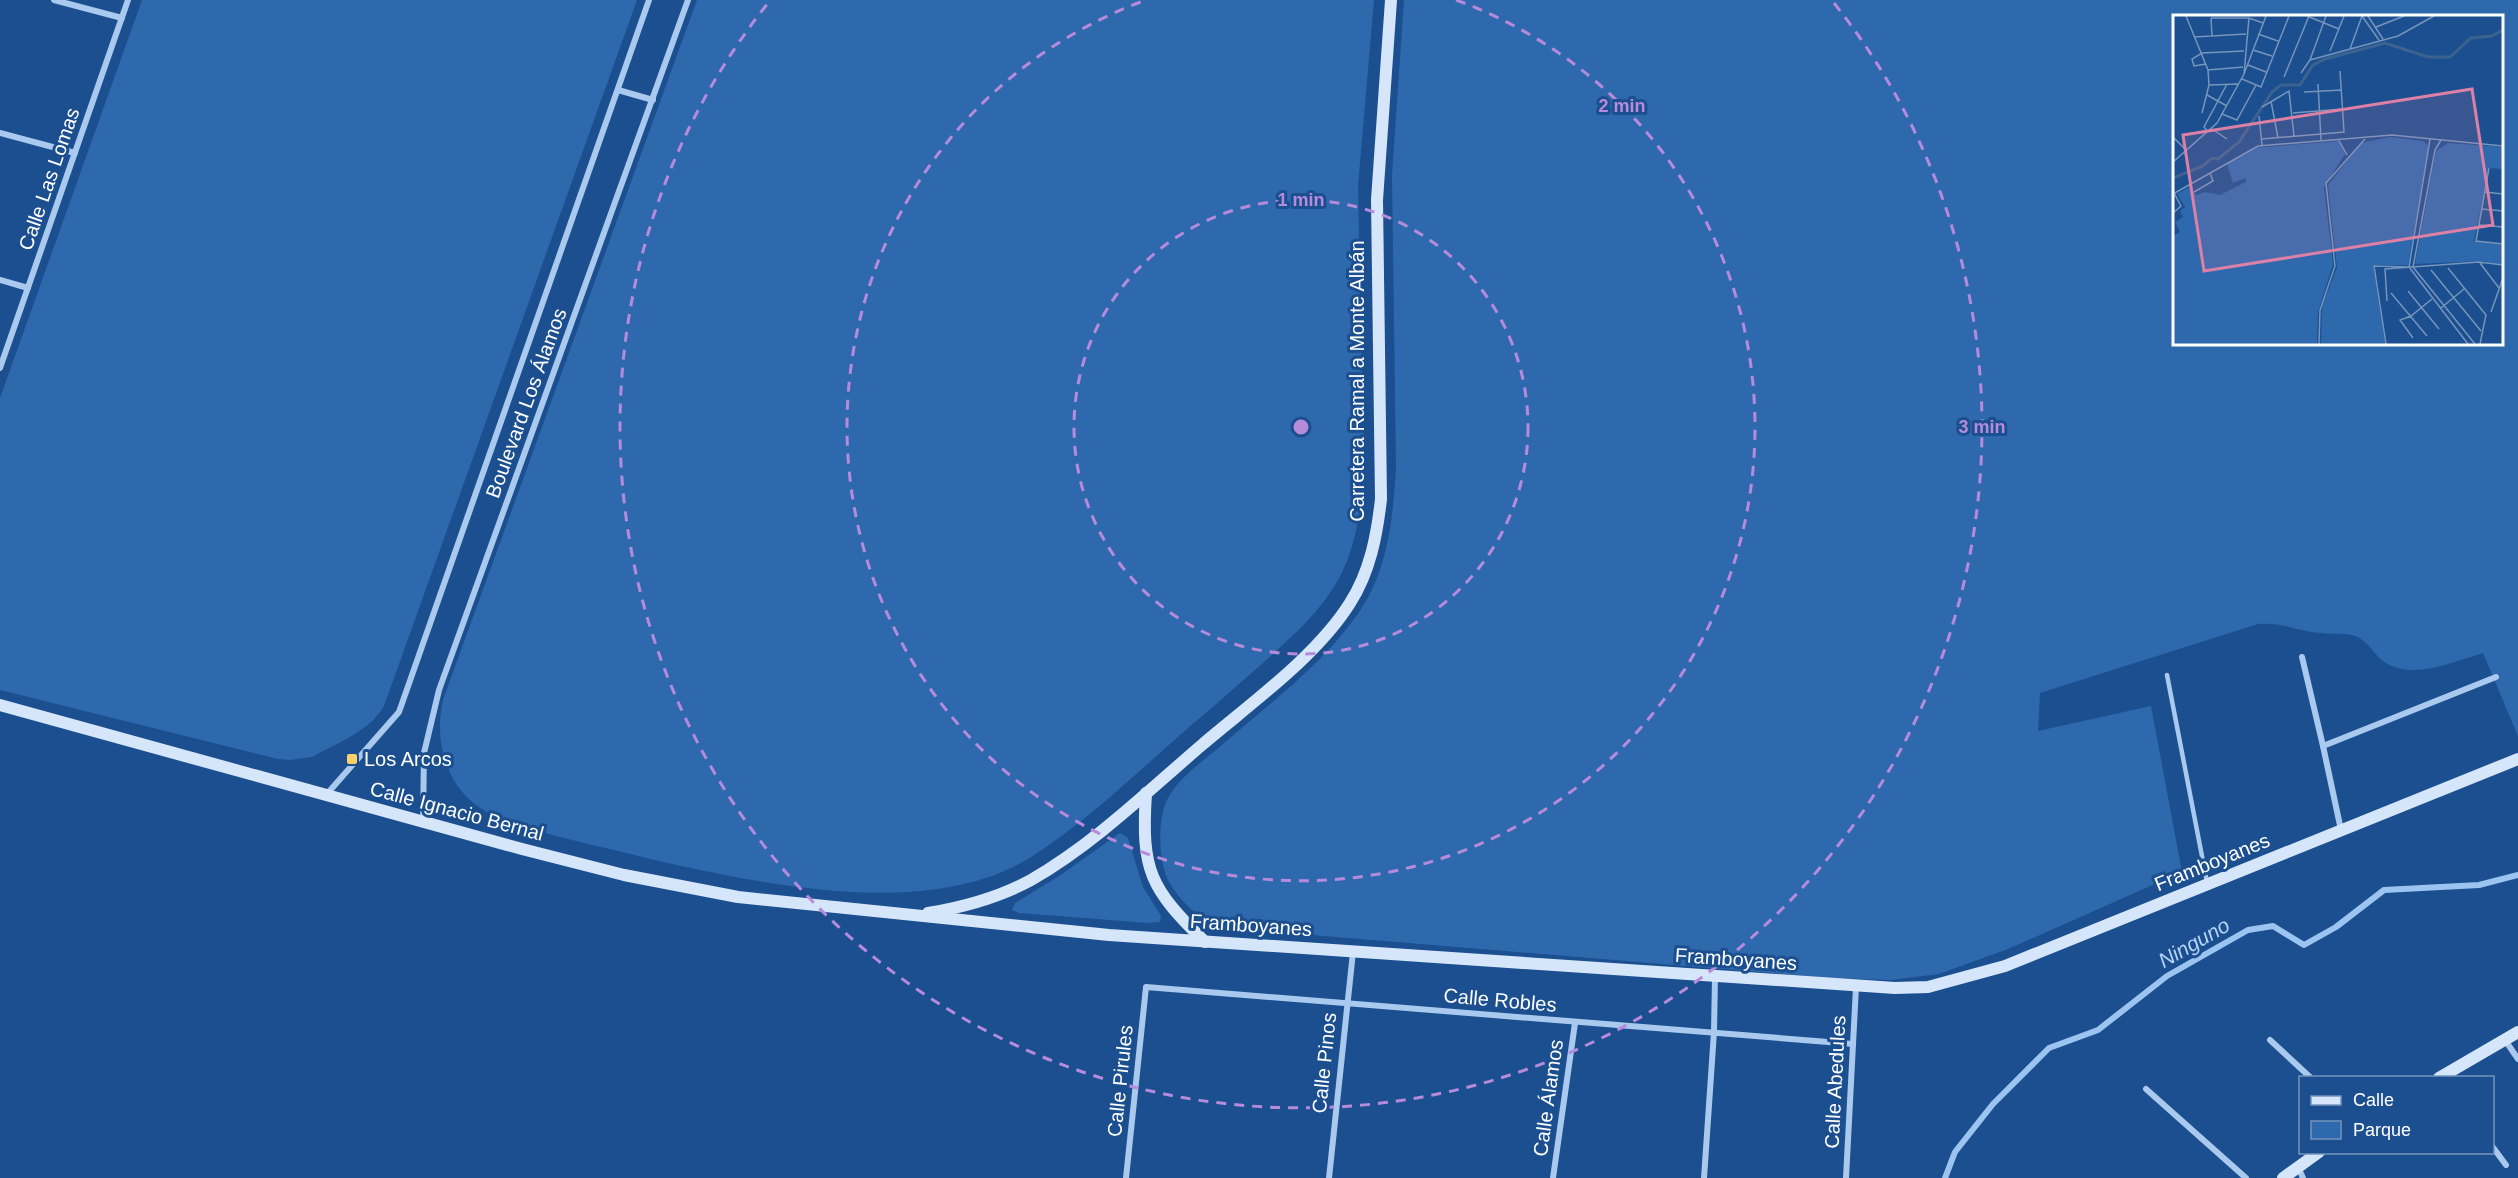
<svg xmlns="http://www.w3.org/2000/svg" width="2518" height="1178" font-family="Helvetica,sans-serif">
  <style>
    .green { fill: #2e69ad; fill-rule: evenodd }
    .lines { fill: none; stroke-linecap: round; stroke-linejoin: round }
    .stream { stroke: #9cc4f0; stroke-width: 6 }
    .lane { stroke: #a9c9ee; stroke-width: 4.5 }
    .street { stroke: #a9c9ee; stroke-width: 6 }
    .secondary { stroke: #d6e6fa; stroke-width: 12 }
    .ring { fill: none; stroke: #b68bdc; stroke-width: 3; stroke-dasharray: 10 8 }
    .poi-dot { fill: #ffd166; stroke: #1b4f8f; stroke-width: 2 }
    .labels { text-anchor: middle; stroke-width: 6; stroke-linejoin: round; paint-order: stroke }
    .street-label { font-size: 20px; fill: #fff; stroke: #1b4f8f }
    .poi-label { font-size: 20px; fill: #fff; stroke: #1b4f8f; text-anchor: start }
    .water-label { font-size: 21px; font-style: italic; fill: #b5d3f5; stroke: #1b4f8f }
    .inset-river { fill: none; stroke: #3c6290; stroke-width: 3 }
    .inset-road { fill: none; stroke: #7695bc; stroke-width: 1.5 }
    .view { fill: #dd80a5; fill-opacity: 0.15; stroke: #dd80a5; stroke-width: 3 }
    .inset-edge { fill: none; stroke: #fff; stroke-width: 3 }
    .centre { fill: #b68bdc; stroke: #1b4f8f; stroke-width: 3 }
    .ring-label { font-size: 18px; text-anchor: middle; font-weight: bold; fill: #b68bdc; stroke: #1b4f8f; stroke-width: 6; stroke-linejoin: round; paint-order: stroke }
  </style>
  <rect width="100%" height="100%" fill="#1b4f8f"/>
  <!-- green -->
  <g class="green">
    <path d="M142 0H637L384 706C369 732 337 743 312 757L290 760 278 759 0 690V398Z"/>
    <path d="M697 0H1374L1358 186 1364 460C1361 501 1359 543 1338 580 1320 613 1291 637 1264 662 1236 687 1208 711 1180 735 1132 777 1085 823 1031 857 1010 870 987 879 963 884 856 910 703 872 597 846 565 838 505 825 479 807 444 784 433 735 444 697Z"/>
    <path d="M1404 0H2518V736L2483 653C2458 660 2428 674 2402 669 2376 664 2375 647 2358 637 2347 632 2333 635 2321 633 2297 631 2283 622 2258 624L2040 693 2038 731 2151 706 2182 872 2008 949 1939 974 1891 980 1832 978 1251 930C1211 924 1191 918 1169 882 1158 862 1157 818 1168 798 1180 776 1205 760 1223 744 1270 703 1321 666 1357 615 1388 572 1393 518 1396 467L1392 175ZM2174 16H2502V344H2174Z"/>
    <path d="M1120 833 1128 838 1143 887 1161 916 1160 922 1148 923 1019 913 1012 910 1015 903 1059 876Z"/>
  </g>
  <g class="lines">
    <!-- stream -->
    <path class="stream" d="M1945 1178 1955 1152 1993 1104 2049 1048 2098 1030 2167 976 2248 930 2273 926 2304 945 2336 927 2384 890 2479 885 2518 875"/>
    <!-- lane -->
    <path class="lane" d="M2167 675 2207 882"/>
    <!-- street -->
    <g class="street">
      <path d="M54 0 122 18"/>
      <path d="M618 90 653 100"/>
      <path d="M0 133 75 153"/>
      <path d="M0 280 28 288"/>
      <path d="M0 368 128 0"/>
      <path d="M2302 657 2323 746"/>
      <path d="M326 795 399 712 649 0"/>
      <path d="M423 822 424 753 439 690 688 0"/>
      <path d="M2341 830 2323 746 2496 677"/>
      <path d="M2270 1040 2311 1078"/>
      <path d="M2505 1040 2518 1059"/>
      <path d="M2146 1089 2246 1178"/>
      <path d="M2492 1146 2506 1165"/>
      <path d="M2298 1167 2303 1178"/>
      <path d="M1126 1178 1146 987 1853 1044"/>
      <path d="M1329 1178 1353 952"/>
      <path d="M1553 1178 1575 1023"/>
      <path d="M1704 1178 1714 1032 1715 977"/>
      <path d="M1846 1178 1856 987"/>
    </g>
    <!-- secondary -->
    <g class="secondary">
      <path d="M0 705 522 849 624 875 738 897 1109 935 1895 988 1928 987 2005 966 2518 759"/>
      <path d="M1146 793C1141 871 1150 888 1205 942"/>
      <path d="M928 913C964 907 998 898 1031 880 1094 844 1148 791 1203 744 1250 704 1317 656 1350 603 1370 572 1377 535 1381 499L1377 200 1391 0"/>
      <path d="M2439 1078 2518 1032"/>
      <path d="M2283 1178 2319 1152"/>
    </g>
  </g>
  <!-- distance rings -->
  <g class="ring">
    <circle cx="1301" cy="427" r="227"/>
    <path d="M1456 0A454 454 0 1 1 1146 0"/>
    <path d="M1834 3A681 681 0 1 1 768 3"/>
  </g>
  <!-- markers -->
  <rect class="poi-dot" x="346" y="753" width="12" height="12" rx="3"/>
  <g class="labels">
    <!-- street labels -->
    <g class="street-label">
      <text transform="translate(49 179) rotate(-71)" y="7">Calle Las Lomas</text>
      <text transform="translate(1357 381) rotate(-90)" y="7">Carretera Ramal a Monte Albán</text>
      <text transform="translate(526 403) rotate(-70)" y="7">Boulevard Los Álamos</text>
      <text transform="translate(457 811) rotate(15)" y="7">Calle Ignacio Bernal</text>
      <text transform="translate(2212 862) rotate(-22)" y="7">Framboyanes</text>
      <text transform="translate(1251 925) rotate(4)" y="7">Framboyanes</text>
      <text transform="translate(1736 959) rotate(4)" y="7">Framboyanes</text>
      <text transform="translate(1500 1000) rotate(5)" y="7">Calle Robles</text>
      <text transform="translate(1324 1063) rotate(-84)" y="7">Calle Pinos</text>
      <text transform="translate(1120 1081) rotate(-84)" y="7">Calle Pirules</text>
      <text transform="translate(1835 1082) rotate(-87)" y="7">Calle Abedules</text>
      <text transform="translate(1548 1098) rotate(-82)" y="7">Calle Álamos</text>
    </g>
    <!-- poi labels -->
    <g class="poi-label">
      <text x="364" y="766">Los Arcos</text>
    </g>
    <!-- water labels -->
    <g class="water-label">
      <text transform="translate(2194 943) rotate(-30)" y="7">Ninguno</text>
    </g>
  </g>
  <!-- overview -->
  <g transform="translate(2173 15)">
    <rect width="330" height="330" fill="#1b4f8f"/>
    <path d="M217 122 250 126 256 131 235 250H200L212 329H148L149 291 164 253 155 170 188 128ZM166 126 172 139 151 172 160 249 145 297 144 329H0V221L7 217 2 207 10 202 7 196 12 192 4 179 18 171 23 180 32 177 47 180 73 167V163L60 168 54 149 80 133ZM275 128 330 132V154L316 153 301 226 330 230V250L310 246 242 249 263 136Z" fill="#2e69ad"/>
    <path class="inset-river" d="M0 163 30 151 39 143 45 144 66 127 99 77 108 70H127L140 50 152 44 212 28 255 42H277L298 23 319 21 330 15"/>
    <path class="inset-road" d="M13 1 35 55 36 70 29 98M134 1 166 14M189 1 206 25M195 1 210 24M38 3H76L90 8M38 3 39 21M203 12 231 1M85 19 105 26M21 22 73 19M177 34 189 1M80 35 99 41M157 36 171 1M137 45 225 21 261 1M33 49 21 51 19 44 29 38 71 36M75 50 93 57M35 55 70 52M128 58 137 45 153 1M71 59 76 3M111 62 136 1M69 64 88 72 116 1M145 69 148 125M36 70 65 69M131 77 169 75M34 80 54 91M98 86 105 123M89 92 116 76 121 121M120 98 169 94M49 99 64 105 83 70M86 101 89 130M39 114 54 124M35 117 31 112 54 69M0 122 14 136M88 124 171 117 167 56M165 124 174 140M257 124 236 252 295 329M268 125 262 135 240 252 302 329M0 147 44 108 71 59 93 1M316 153 303 226 330 229M21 177 40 166 37 158M312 177 330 179M0 179 85 131 219 120 330 131M309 194 330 196M0 198 8 191 1 178M306 210 330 212M307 248 326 273M275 253 313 300 307 329M258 255 308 316M235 276 266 314M218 278 254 321M214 286 212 254 306 247 330 250M268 293 291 274M318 297 330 263M240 323 227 305 238 301 259 284M146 329 147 295 162 251 153 168 192 124M213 329 201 251 236 252"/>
    <path class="view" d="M299 74 320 210 31 256 10 120Z"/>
    <rect width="330" height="330" class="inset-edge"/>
  </g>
  <circle cx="1301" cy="427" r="9" class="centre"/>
  <g class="ring-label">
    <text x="1622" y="112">2 min</text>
    <text x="1301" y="206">1 min</text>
    <text x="1982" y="433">3 min</text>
  </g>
  <!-- legend -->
  <rect x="2299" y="1076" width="195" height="78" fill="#1b4f8f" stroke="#7695bc" stroke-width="1.5"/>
  <rect x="2311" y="1096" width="30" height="9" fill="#d6e6fa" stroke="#7695bc" stroke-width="1.5"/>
  <text x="2353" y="1106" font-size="18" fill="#ffffff">Calle</text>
  <rect x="2311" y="1121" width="30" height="18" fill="#2e69ad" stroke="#7695bc" stroke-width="1.5"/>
  <text x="2353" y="1136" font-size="18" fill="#ffffff">Parque</text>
</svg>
